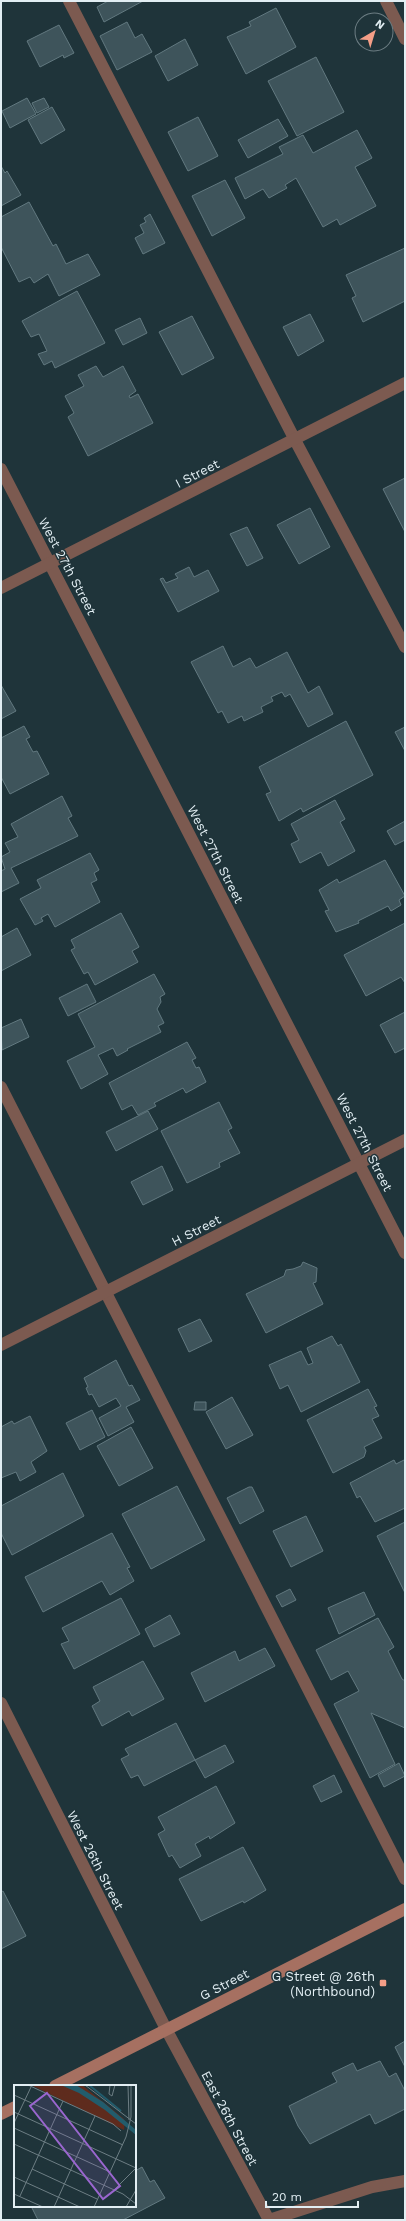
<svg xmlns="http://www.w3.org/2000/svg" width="406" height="2221" font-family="'Work Sans',sans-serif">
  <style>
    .building { fill: #3e545b; stroke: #627980 }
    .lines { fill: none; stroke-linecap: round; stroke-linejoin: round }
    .lane { stroke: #7c5a50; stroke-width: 12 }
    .street { stroke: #7c5a50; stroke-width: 12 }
    .secondary { stroke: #a67061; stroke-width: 12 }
    .poi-dot { fill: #f49e87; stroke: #1f343a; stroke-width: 1.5 }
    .labels { text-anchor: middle; stroke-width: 3; stroke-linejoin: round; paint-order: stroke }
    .street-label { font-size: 13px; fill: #e2eef3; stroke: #1f343a }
    .poi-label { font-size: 13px; fill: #e2eef3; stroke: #1f343a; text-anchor: end }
    .inset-river { fill: none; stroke: #225c6c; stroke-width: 2 }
    .inset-road { fill: none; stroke: #6d7e84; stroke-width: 1 }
    .view { fill: #9a66cf; fill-opacity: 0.15; stroke: #9a66cf; stroke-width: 2 }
    .inset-edge { fill: none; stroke: #e2eef3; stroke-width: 2 }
  </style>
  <rect width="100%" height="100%" fill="#1f343a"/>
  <!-- building -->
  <g class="building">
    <path d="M108 1H143L104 22 97 7Z"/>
    <path d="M276 8 296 47 246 74 227 37 251 26 249 22Z"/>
    <path d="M127 22 135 38 142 34 152 52 117 70 100 36Z"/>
    <path d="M59 25 74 53 64 58 63 55 40 67 27 41Z"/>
    <path d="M185 39 198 65 168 81 155 56Z"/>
    <path d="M316 57 344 112 297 136 268 81Z"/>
    <path d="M27 98 36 114 10 128 2 111Z"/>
    <path d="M44 98 49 107 37 113 32 103Z"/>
    <path d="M52 107 65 130 41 144 28 120Z"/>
    <path d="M198 117 218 156 188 171 168 132Z"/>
    <path d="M278 119 288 136 248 158 238 140Z"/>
    <path d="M357 130 372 158 355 167 376 206 340 225 337 219 323 227 296 178 285 185 287 188 269 198 263 189 245 199 235 178 283 154 279 147 303 135 313 153Z"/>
    <path d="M1 166 5 173 7 171 21 195 1 206Z"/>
    <path d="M225 180 245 218 212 236 192 196Z"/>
    <path d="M29 202 53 246 56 244 66 264 88 254 100 275 59 296 48 274 34 283 30 277 19 282 1 247V217Z"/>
    <path d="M150 214 165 243 143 254 135 238 144 233 140 225 146 222 144 218Z"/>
    <path d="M405 248V301L363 322 352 298 356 296 346 275Z"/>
    <path d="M77 291 105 343 55 368 52 361 44 365 38 354 47 351 39 334 31 337 22 321Z"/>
    <path d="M310 314 324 341 298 356 283 327Z"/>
    <path d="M192 316 214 358 182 375 159 332Z"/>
    <path d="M140 318 147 333 123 345 115 330Z"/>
    <path d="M96 366 103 377 123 366 136 391 129 396 130 398 138 394 153 423 88 456 68 417 74 413 65 396 84 386 78 375Z"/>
    <path d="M405 478V532L383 489Z"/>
    <path d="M310 508 330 547 299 564 277 525Z"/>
    <path d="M247 527 263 558 247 566 230 534Z"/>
    <path d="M189 567 194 577 208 570 219 591 178 612 160 579 163 578 166 583 178 578 175 574Z"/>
    <path d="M223 646 233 667 250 658 256 668 287 652 308 693 319 686 333 714 308 727 290 694 285 697 282 692 271 697 273 701 261 707 263 712 244 721 242 716 228 723 222 711 218 713 191 662Z"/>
    <path d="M1 685 16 711 1 719Z"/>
    <path d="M346 721 373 775 303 812 301 808 279 821 266 794 271 792 259 767Z"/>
    <path d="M24 726 30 737 26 739 33 752 37 751 49 774 10 794 1 777V738Z"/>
    <path d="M405 727V751L395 732Z"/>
    <path d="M62 796 72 816 68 818 78 836 11 868 19 883 1 892V871L5 869 1 857 10 852 5 843 18 837 11 824Z"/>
    <path d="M335 800 345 819 340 822 355 851 328 866 321 852 300 863 291 844 299 840 291 824Z"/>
    <path d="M405 821V840L395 845 387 831Z"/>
    <path d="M90 853 99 870 94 873 97 880 91 883 100 902 55 927 48 914 41 918 43 921 35 925 20 899 41 888 37 880Z"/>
    <path d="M385 860 405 896 399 900 401 905 391 911 388 906 358 921 359 923 336 932 325 911 329 910 319 890 337 879 339 883Z"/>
    <path d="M121 913 139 947 132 951 138 962 95 985 88 972 84 974 71 950 75 948 71 940Z"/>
    <path d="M405 923V983L401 977 366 996 344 955Z"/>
    <path d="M17 928 31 955 1 971V937Z"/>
    <path d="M154 974 165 994 160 997 161 1002 157 1009 164 1023 158 1026 161 1032 127 1049 128 1050 117 1056 113 1048 98 1055 108 1074 81 1089 67 1061 95 1047 78 1014Z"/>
    <path d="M87 984 96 1002 68 1016 59 998Z"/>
    <path d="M405 1012V1048L395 1053 380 1025Z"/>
    <path d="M21 1019 29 1037 2 1050 1 1028Z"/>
    <path d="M187 1042 196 1058 192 1060 196 1068 199 1067 206 1082 186 1093 183 1088 154 1103 156 1106 138 1115 132 1105 122 1110 109 1083Z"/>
    <path d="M219 1102 232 1128 228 1130 240 1153 219 1163 220 1167 187 1183 161 1131Z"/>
    <path d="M148 1111 158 1129 116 1151 106 1132Z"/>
    <path d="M162 1166 173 1190 143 1205 131 1182Z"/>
    <path d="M303 1262 317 1268 316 1282 313 1283 323 1304 266 1333 246 1294 284 1276 286 1270 293 1269 301 1266Z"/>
    <path d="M200 1319 212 1341 189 1352 178 1329Z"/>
    <path d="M332 1336 338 1346 341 1344 360 1382 301 1412 288 1385 280 1389 269 1365 301 1351 308 1365 313 1363 307 1348Z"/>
    <path d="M116 1360 129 1386 132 1385 140 1400 126 1407 134 1422 108 1436 99 1418 121 1406 116 1398 99 1407 92 1394 89 1395 86 1388 88 1387 84 1378Z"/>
    <path d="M368 1389 377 1406 374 1407 379 1416 372 1419 382 1438 364 1447 366 1451 364 1457 333 1473 307 1420Z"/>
    <path d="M232 1397 253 1435 226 1449 206 1412Z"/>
    <path d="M195 1402H206V1410H194Z"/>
    <path d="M92 1410 105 1437 80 1450 66 1423Z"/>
    <path d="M30 1416 47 1451 31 1462 36 1472 20 1481 16 1472 1 1478V1427L12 1421 14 1424Z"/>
    <path d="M131 1427 153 1468 119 1486 97 1446Z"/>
    <path d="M394 1460 396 1464 404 1460 405 1462V1508L375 1522 360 1496 357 1498 350 1483Z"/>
    <path d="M63 1473 84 1516 12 1555 1 1533V1506Z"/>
    <path d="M177 1486 205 1540 151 1569 122 1514Z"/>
    <path d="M249 1487H252L264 1511 240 1524 227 1498Z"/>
    <path d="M306 1516 323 1551 291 1567 273 1531Z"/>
    <path d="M405 1522V1593L377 1536Z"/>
    <path d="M112 1533 130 1567 127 1568 134 1581 110 1595 102 1581 43 1612 25 1577Z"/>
    <path d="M290 1589 296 1600 282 1607 276 1596Z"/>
    <path d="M364 1592 375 1615 339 1634 328 1608Z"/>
    <path d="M121 1598 140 1634 74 1669 61 1644 69 1641 62 1628Z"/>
    <path d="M170 1615 180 1634 154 1647 145 1629Z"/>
    <path d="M378 1618 394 1647 388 1651 402 1679 405 1681V1728L371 1713 395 1764 370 1778 334 1704 359 1691 348 1671 331 1680 316 1650Z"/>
    <path d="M265 1648 275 1666 205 1702 191 1673 235 1651 239 1661Z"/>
    <path d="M143 1661 164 1699 132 1716 129 1711 102 1726 92 1706 100 1701 93 1687Z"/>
    <path d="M176 1723 195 1760 144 1786 138 1775 131 1778 121 1759 129 1755 125 1749Z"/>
    <path d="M225 1745 234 1762 205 1778 195 1760Z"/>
    <path d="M399 1763 405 1776 384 1787 378 1775Z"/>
    <path d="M334 1775 342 1792 321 1802 313 1786Z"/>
    <path d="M216 1786 235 1823 210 1839 209 1836 195 1844 201 1856 180 1868 172 1855 169 1857 158 1834 165 1830 158 1817Z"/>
    <path d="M243 1847 266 1890 244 1903 243 1901 201 1921 179 1879Z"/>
    <path d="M3 1891 26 1936 1 1949V1892Z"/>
    <path d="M405 2041V2067L395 2047Z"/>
    <path d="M380 2061 389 2077 396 2073 405 2091V2109L375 2124 370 2114 310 2144 298 2126 289 2106 337 2082 332 2073 353 2063 357 2071Z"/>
    <path d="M142 2167 150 2182 154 2180 165 2198 123 2220H38L31 2206H135V2171Z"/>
  </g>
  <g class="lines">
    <!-- lane -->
    <g class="lane">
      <path d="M69 1 295 440 405 647"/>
      <path d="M1 1087 405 1879"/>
    </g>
    <!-- street -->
    <g class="street">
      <path d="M386 1 405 39"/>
      <path d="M1 469 405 1253"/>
      <path d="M1 588 405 383"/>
      <path d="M1 1345 405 1140"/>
      <path d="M1 1703 166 2029 269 2220"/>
      <path d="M269 2220 372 2187 405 2181"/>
    </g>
    <!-- secondary -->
    <g class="secondary">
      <path d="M55 2086 405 1909"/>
      <path d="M1 2114 15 2107"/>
    </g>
  </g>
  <!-- markers -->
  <rect class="poi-dot" x="379" y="1979" width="8" height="8" rx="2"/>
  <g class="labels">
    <!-- street labels -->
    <g class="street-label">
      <text transform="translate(197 473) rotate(-27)" y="5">I Street</text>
      <text transform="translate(68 566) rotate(62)" y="5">West 27th Street</text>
      <text transform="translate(216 854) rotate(63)" y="5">West 27th Street</text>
      <text transform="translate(365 1142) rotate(63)" y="5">West 27th Street</text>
      <text transform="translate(196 1230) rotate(-27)" y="5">H Street</text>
      <text transform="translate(96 1860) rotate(63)" y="5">West 26th Street</text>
      <text transform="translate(224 1984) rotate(-27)" y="5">G Street</text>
      <text transform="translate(230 2118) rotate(62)" y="5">East 26th Street</text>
    </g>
    <!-- poi labels -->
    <g class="poi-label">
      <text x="375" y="1981">G Street @ 26th<tspan x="375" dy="15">(Northbound)</tspan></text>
    </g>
  </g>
  <!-- overview -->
  <g transform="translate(14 2085)">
    <rect width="122" height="122" fill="#1f343a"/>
    <path d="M17 0H68L109 33 111 36 110 45Z" fill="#5e2b1d"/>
    <path d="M31 0H62L89 17 122 45V50L91 25 65 8 49 1Z" fill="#225c6c"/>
    <path class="inset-river" d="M75 0 107 26"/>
    <path class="inset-road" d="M14 0 99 39 107 46M71 0 122 39M96 0 95 9 98 11 101 0M114 0 115 35M0 10 109 60M0 27 122 83M0 38 17 2M0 43 96 87M0 59 109 109 122 119M18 84 83 114M0 92 66 122M100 105 122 83M0 109 29 122M6 111 49 16M40 122 81 31M80 122 112 52 117 32V0M112 122 122 105"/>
    <path class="view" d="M33 8 106 101 89 114 16 21Z"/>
    <rect width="122" height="122" class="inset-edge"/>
  </g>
  <!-- border -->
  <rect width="406" height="2221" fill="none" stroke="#e2eef3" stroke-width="4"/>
  <!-- north arrow -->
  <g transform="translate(374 32) rotate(38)"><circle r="19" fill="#1f343a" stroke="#6d7e84"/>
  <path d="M0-3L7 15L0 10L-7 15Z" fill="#f49e87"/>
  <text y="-6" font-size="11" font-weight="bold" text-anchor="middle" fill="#e2eef3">N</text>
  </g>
  <!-- scale -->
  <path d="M266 2201v6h92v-6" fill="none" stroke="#e2eef3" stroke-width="2"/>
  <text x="272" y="2201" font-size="12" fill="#e2eef3" stroke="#1f343a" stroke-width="3" paint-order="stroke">20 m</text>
</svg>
